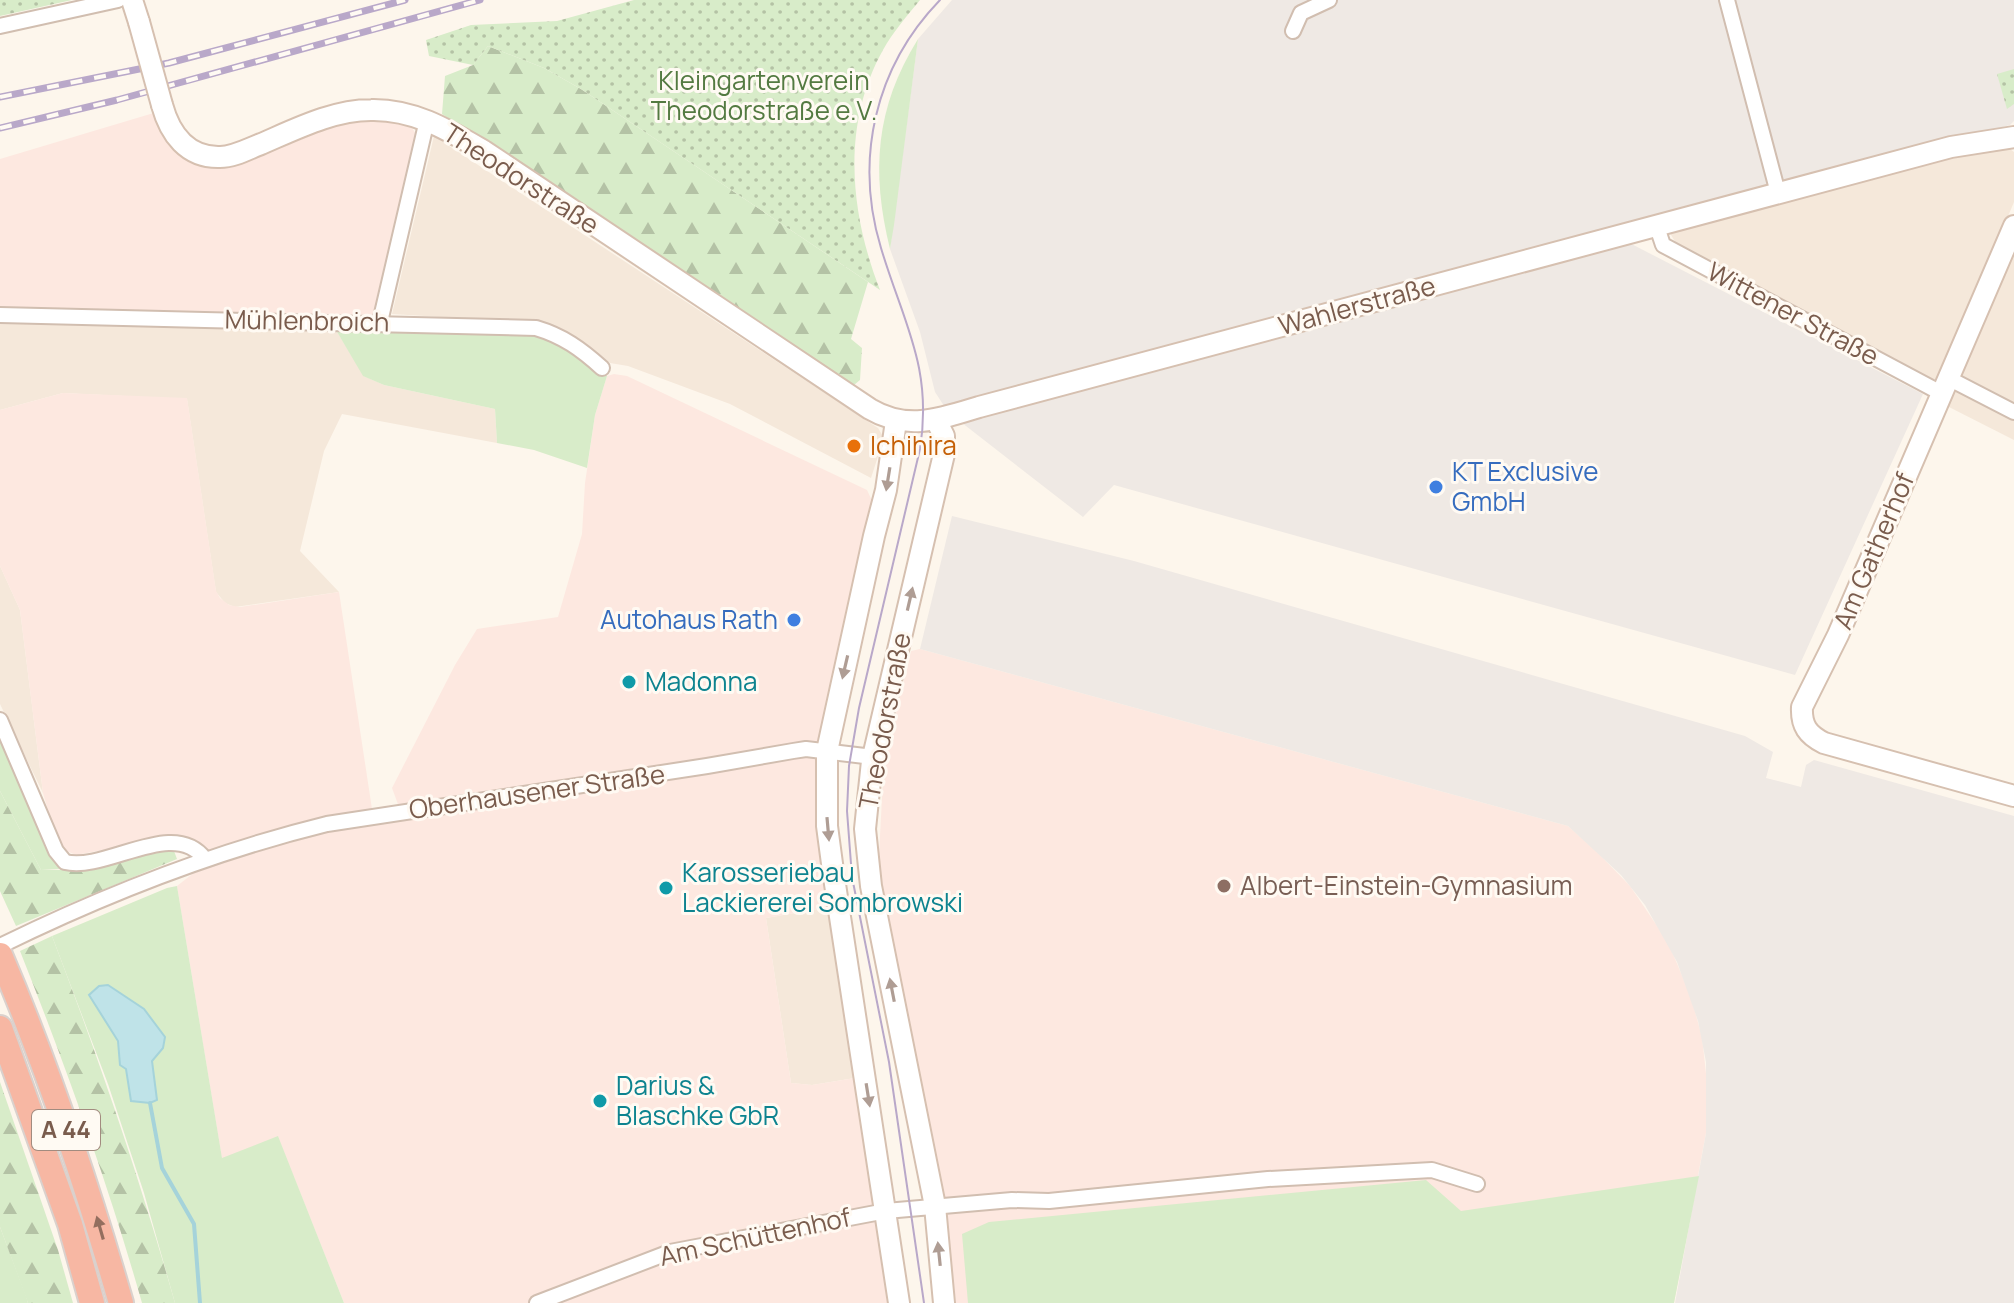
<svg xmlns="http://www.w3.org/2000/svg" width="2014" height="1303" font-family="Manrope,sans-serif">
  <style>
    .residential { fill: #f5e8da }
    .commercial { fill: #fde8e0 }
    .industrial { fill: #efe9e4 }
    .grass { fill: #d8ecc9 }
    .forest { fill: url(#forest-firs) }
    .garden { fill: url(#garden-dots) }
    .water { fill: #bfe3e8; stroke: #a5d3da; stroke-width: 2 }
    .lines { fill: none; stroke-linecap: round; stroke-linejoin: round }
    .stream { stroke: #a5d3da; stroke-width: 4 }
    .street-casing { stroke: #d1beb0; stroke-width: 18 }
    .secondary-casing { stroke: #d6c0b0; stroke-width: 24 }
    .highway-casing { stroke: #dad1cd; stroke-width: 28 }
    .street { stroke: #fff; stroke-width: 14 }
    .secondary { stroke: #fff; stroke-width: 20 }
    .highway { stroke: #f7b7a3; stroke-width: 24 }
    .tram { stroke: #b9a8c9; stroke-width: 2 }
    .rail-casing { stroke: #b9a8c9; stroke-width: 7 }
    .rail { stroke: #fffaf3; stroke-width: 4; stroke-dasharray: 12; stroke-linecap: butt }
    .secondary-bridge-casing { stroke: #d6c0b0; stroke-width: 24; stroke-linecap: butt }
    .secondary-bridge { stroke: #fff; stroke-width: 20 }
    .oneway { fill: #af9d94 }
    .oneway2 { fill: #936e5e }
    .food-dot { fill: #e8710a; stroke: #fffaf3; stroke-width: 3 }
    .shop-dot { fill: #3f7fe0; stroke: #fffaf3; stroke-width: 3 }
    .culture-dot { fill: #0f9aa8; stroke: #fffaf3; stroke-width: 3 }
    .education-dot { fill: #8d6e63; stroke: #fffaf3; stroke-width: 3 }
    .labels { text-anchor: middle; stroke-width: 6; stroke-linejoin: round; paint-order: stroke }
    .shield { fill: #fffaf3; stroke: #a28b7f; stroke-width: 2 }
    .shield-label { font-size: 24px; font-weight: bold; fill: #7a5c4d }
    .park-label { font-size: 26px; fill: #537a41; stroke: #fffaf3 }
    .street-label { font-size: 26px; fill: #7a5c4d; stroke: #fffaf3 }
    .food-label { font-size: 26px; fill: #c56008; stroke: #fffaf3; text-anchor: start }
    .shop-label { font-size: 26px; fill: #366cbe; stroke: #fffaf3; text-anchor: start }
    .culture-label { font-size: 26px; fill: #0d838f; stroke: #fffaf3; text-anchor: start }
    .education-label { font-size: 26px; fill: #785e54; stroke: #fffaf3; text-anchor: start }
  </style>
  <defs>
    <pattern id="forest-firs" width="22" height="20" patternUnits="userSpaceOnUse" patternTransform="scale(2)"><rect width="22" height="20" fill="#d8ecc9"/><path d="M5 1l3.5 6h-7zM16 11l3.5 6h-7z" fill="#b4c2a5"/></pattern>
    <pattern id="garden-dots" width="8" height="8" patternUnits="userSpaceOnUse" patternTransform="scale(2)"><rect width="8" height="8" fill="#d8ecc9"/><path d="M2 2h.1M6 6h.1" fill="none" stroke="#b4c2a5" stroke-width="1.8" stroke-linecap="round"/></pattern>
  </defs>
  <rect width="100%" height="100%" fill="#fdf6ec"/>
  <!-- residential -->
  <g class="residential">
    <path d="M434 136 878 428 884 438 871 478 730 404 628 366 610 363 539 323 392 314Z"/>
    <path d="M2003 144 2014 152V202L1941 376 1927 383 1681 252 1667 228Z"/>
    <path d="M2014 246V440L1945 405Z"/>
    <path d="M0 320 333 325 364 376 384 385 495 409 497 443 342 414 324 451 300 551 339 592 235 607 225 603 216 592 187 399 63 393 0 410Z"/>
    <path d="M0 566 20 610 43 793 0 704Z"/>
    <path d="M830 907 855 1078 812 1085 791 1083 766 918Z"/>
  </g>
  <!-- commercial -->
  <g class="commercial">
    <path d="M157 112 186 156 355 120 406 119 418 137 377 315 0 310V159Z"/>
    <path d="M614 374 627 376 867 490 874 505 826 716 815 778 830 907 766 918 791 1083 812 1085 855 1078 866 1136 887 1303H344L278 1137 222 1159 177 886 209 861 204 847 180 836 76 855 62 849 53 828 43 793 20 610 0 566V410L63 393 187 398 216 591 220 598 229 605 240 607 339 592 372 809 399 807 392 788 455 665 477 629 558 617 582 534 585 483 595 415 607 376Z"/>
    <path d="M920 649 1568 826 1596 851 1630 886 1668 942 1691 997 1702 1037 1708 1092 1706 1133 1674 1303H956L950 1253 878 874 884 760 911 651Z"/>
  </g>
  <!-- industrial -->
  <g class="industrial">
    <path d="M952 0H2014V121L2010 125 1612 234 1923 394 1795 675 1114 485 1083 517 948 412 935 392 920 332 890 249 918 39Z"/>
    <path d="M952 516 1134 561 1745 736 1773 752 1766 778 1801 787 1806 765 1814 760 2014 816V1303H1675L1706 1133V1062L1698 1021 1677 962 1645 905 1621 875 1568 826 920 649Z"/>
  </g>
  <!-- grass -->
  <g class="grass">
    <path d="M918 39 894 225 890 249C871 172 875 108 918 39Z"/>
    <path d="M333 325 517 331 546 338 607 376 595 415 587 468 534 450 497 443 495 409 384 385 363 376Z"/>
    <path d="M0 736 45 847 60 869 41 870 0 791Z"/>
    <path d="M177 886 222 1158 278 1136 344 1303H175L144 1193 108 1084 52 936 167 888Z"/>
    <path d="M1699 1176 1674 1303H968L962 1234 989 1222 1426 1180 1461 1211Z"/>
    <path d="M0 1227 26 1296 28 1303H0Z"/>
  </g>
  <!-- forest -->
  <g class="forest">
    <path d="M488 46 544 68 581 89 868 282 851 339 862 348 860 380 854 385 442 114 445 76 473 65Z"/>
    <path d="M0 791 41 870H80L163 848 174 851 177 859 16 926 0 891Z"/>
    <path d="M52 936C99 1059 139 1176 175 1303H142C108 1183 66 1067 20 951Z"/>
    <path d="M0 1082 58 1250 73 1303H28L0 1227Z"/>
  </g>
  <!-- garden -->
  <g class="garden">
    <path d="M0 0H72L0 16Z"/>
    <path d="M634 0H920C907 16 893 32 883 50 841 125 850 213 880 290L581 89 544 68 488 46 473 65 429 56 426 40 471 25 557 21Z"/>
    <path d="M2014 69V104L2007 109 1997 74Z"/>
  </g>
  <!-- water -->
  <path class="water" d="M108 985 144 1009 165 1037 163 1048 152 1061 157 1100 150 1103 131 1101 126 1069 120 1065 118 1041 89 995 99 986Z"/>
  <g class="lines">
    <!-- stream -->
    <path class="stream" d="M150 1103 162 1168 194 1224 200 1303"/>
    <!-- street casing -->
    <g class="street-casing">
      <g id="street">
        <path d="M1727 0 1778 193"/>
        <path d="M0 26 118 0"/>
        <path d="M1293 31 1301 13 1329 0"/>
        <path d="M1657 227 1663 245 1941 393"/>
        <path d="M0 315 536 328C563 336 581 349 602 368"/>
        <path d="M380 322 427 120"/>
        <path d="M1948 378 2014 412"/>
        <path d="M0 720 56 851 65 862C107 872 173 817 205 859"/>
        <path d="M0 946C106 894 213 852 327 824L707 766 793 751 806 749 873 757"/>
        <path d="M537 1303 670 1252 886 1211 1012 1200 1049 1201 1268 1179 1432 1170 1477 1184"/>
      </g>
    </g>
    <!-- secondary casing -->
    <g class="secondary-casing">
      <g id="secondary">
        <path d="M132 0 139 22"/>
        <path d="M162 105C170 134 187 158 220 157 234 157 248 149 261 144 296 129 333 110 371 110 414 109 448 130 484 151L870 409C907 431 940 419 979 407L1951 147 2014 137"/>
        <path d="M2014 226 1838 635 1802 707C1801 726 1808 735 1824 743L2014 796"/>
        <path d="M936 420 944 436V454L872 761 865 829 871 886 935 1206 944 1303"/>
        <path d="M896 421 886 490 874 536 827 751V826L833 871 899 1303"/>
      </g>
    </g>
    <!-- highway casing -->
    <g class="highway-casing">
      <g id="highway">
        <path d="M0 955C48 1068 87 1185 121 1303"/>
        <path d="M0 1028 70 1224 92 1303"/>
      </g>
    </g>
    <!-- street -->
    <use href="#street" class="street"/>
    <!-- secondary -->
    <use href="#secondary" class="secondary"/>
    <!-- highway -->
    <use href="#highway" class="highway"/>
    <!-- tram -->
    <path class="tram" d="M924 1303 889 1062 852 877 847 811 849 766 859 708 920 449C933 367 903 322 881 248 854 159 875 67 940 0"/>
    <!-- rail casing -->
    <g class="rail-casing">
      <g id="rail">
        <path d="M0 97 169 63 405 0"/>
        <path d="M0 128 117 100 480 0"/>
      </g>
    </g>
    <!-- rail -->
    <use href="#rail" class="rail"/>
    <!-- secondary-bridge casing -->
    <g class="secondary-bridge-casing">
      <path id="secondary-bridge" d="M139 22 162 105"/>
    </g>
    <!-- secondary-bridge -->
    <use href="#secondary-bridge" class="secondary-bridge"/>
  </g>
  <!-- one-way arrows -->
  <defs><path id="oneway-solid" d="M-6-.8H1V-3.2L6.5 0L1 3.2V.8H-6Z" transform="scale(2)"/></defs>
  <g class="oneway">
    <use href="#oneway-solid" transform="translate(888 479) rotate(99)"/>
    <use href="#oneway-solid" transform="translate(910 599) rotate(-77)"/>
    <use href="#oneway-solid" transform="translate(845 667) rotate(103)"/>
    <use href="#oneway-solid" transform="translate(828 829) rotate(85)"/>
    <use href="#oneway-solid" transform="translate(892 990) rotate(-101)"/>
    <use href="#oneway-solid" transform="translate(868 1095) rotate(81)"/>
    <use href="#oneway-solid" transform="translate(939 1254) rotate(-96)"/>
  </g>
  <use class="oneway2" href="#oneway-solid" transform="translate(100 1228) rotate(-106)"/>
  <!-- markers -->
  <circle class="food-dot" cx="854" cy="446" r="8"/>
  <g class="shop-dot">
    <circle cx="1436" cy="487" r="8"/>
    <circle cx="794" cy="620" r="8"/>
  </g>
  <g class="culture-dot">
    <circle cx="629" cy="682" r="8"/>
    <circle cx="666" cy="888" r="8"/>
    <circle cx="600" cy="1101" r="8"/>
  </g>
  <circle class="education-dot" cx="1224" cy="886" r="8"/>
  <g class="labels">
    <!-- shield labels -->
    <rect class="shield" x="32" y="1110" width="68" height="40" rx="6"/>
    <g class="shield-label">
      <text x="66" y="1138">A 44</text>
    </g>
    <!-- park labels -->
    <g class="park-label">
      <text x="764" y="90">Kleingartenverein<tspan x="764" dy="30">Theodorstraße e.V.</tspan></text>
    </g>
    <!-- street labels -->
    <g class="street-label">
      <text transform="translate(521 179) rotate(33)" y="9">Theodorstraße</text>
      <text transform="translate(1357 306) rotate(-15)" y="9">Wahlerstraße</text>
      <text transform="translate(1793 314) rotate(28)" y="9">Wittener Straße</text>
      <text transform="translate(307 321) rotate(1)" y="9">Mühlenbroich</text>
      <text transform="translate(1874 551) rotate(-67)" y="9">Am Gatherhof</text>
      <text transform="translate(885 721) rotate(-79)" y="9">Theodorstraße</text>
      <text transform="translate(537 792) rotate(-8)" y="9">Oberhausener Straße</text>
      <text transform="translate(755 1237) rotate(-12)" y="9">Am Schüttenhof</text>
    </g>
    <!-- food labels -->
    <g class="food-label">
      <text x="870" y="455">Ichihira</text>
    </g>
    <!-- shop labels -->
    <g class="shop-label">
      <text x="1452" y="481">KT Exclusive<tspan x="1452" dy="30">GmbH</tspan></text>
      <text x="778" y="629" text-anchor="end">Autohaus Rath</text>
    </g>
    <!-- culture labels -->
    <g class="culture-label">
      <text x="645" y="691">Madonna</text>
      <text x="682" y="882">Karosseriebau<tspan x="682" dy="30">Lackiererei Sombrowski</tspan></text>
      <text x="616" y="1095">Darius &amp;<tspan x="616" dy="30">Blaschke GbR</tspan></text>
    </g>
    <!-- education labels -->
    <g class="education-label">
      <text x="1240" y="895">Albert-Einstein-Gymnasium</text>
    </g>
  </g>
</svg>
